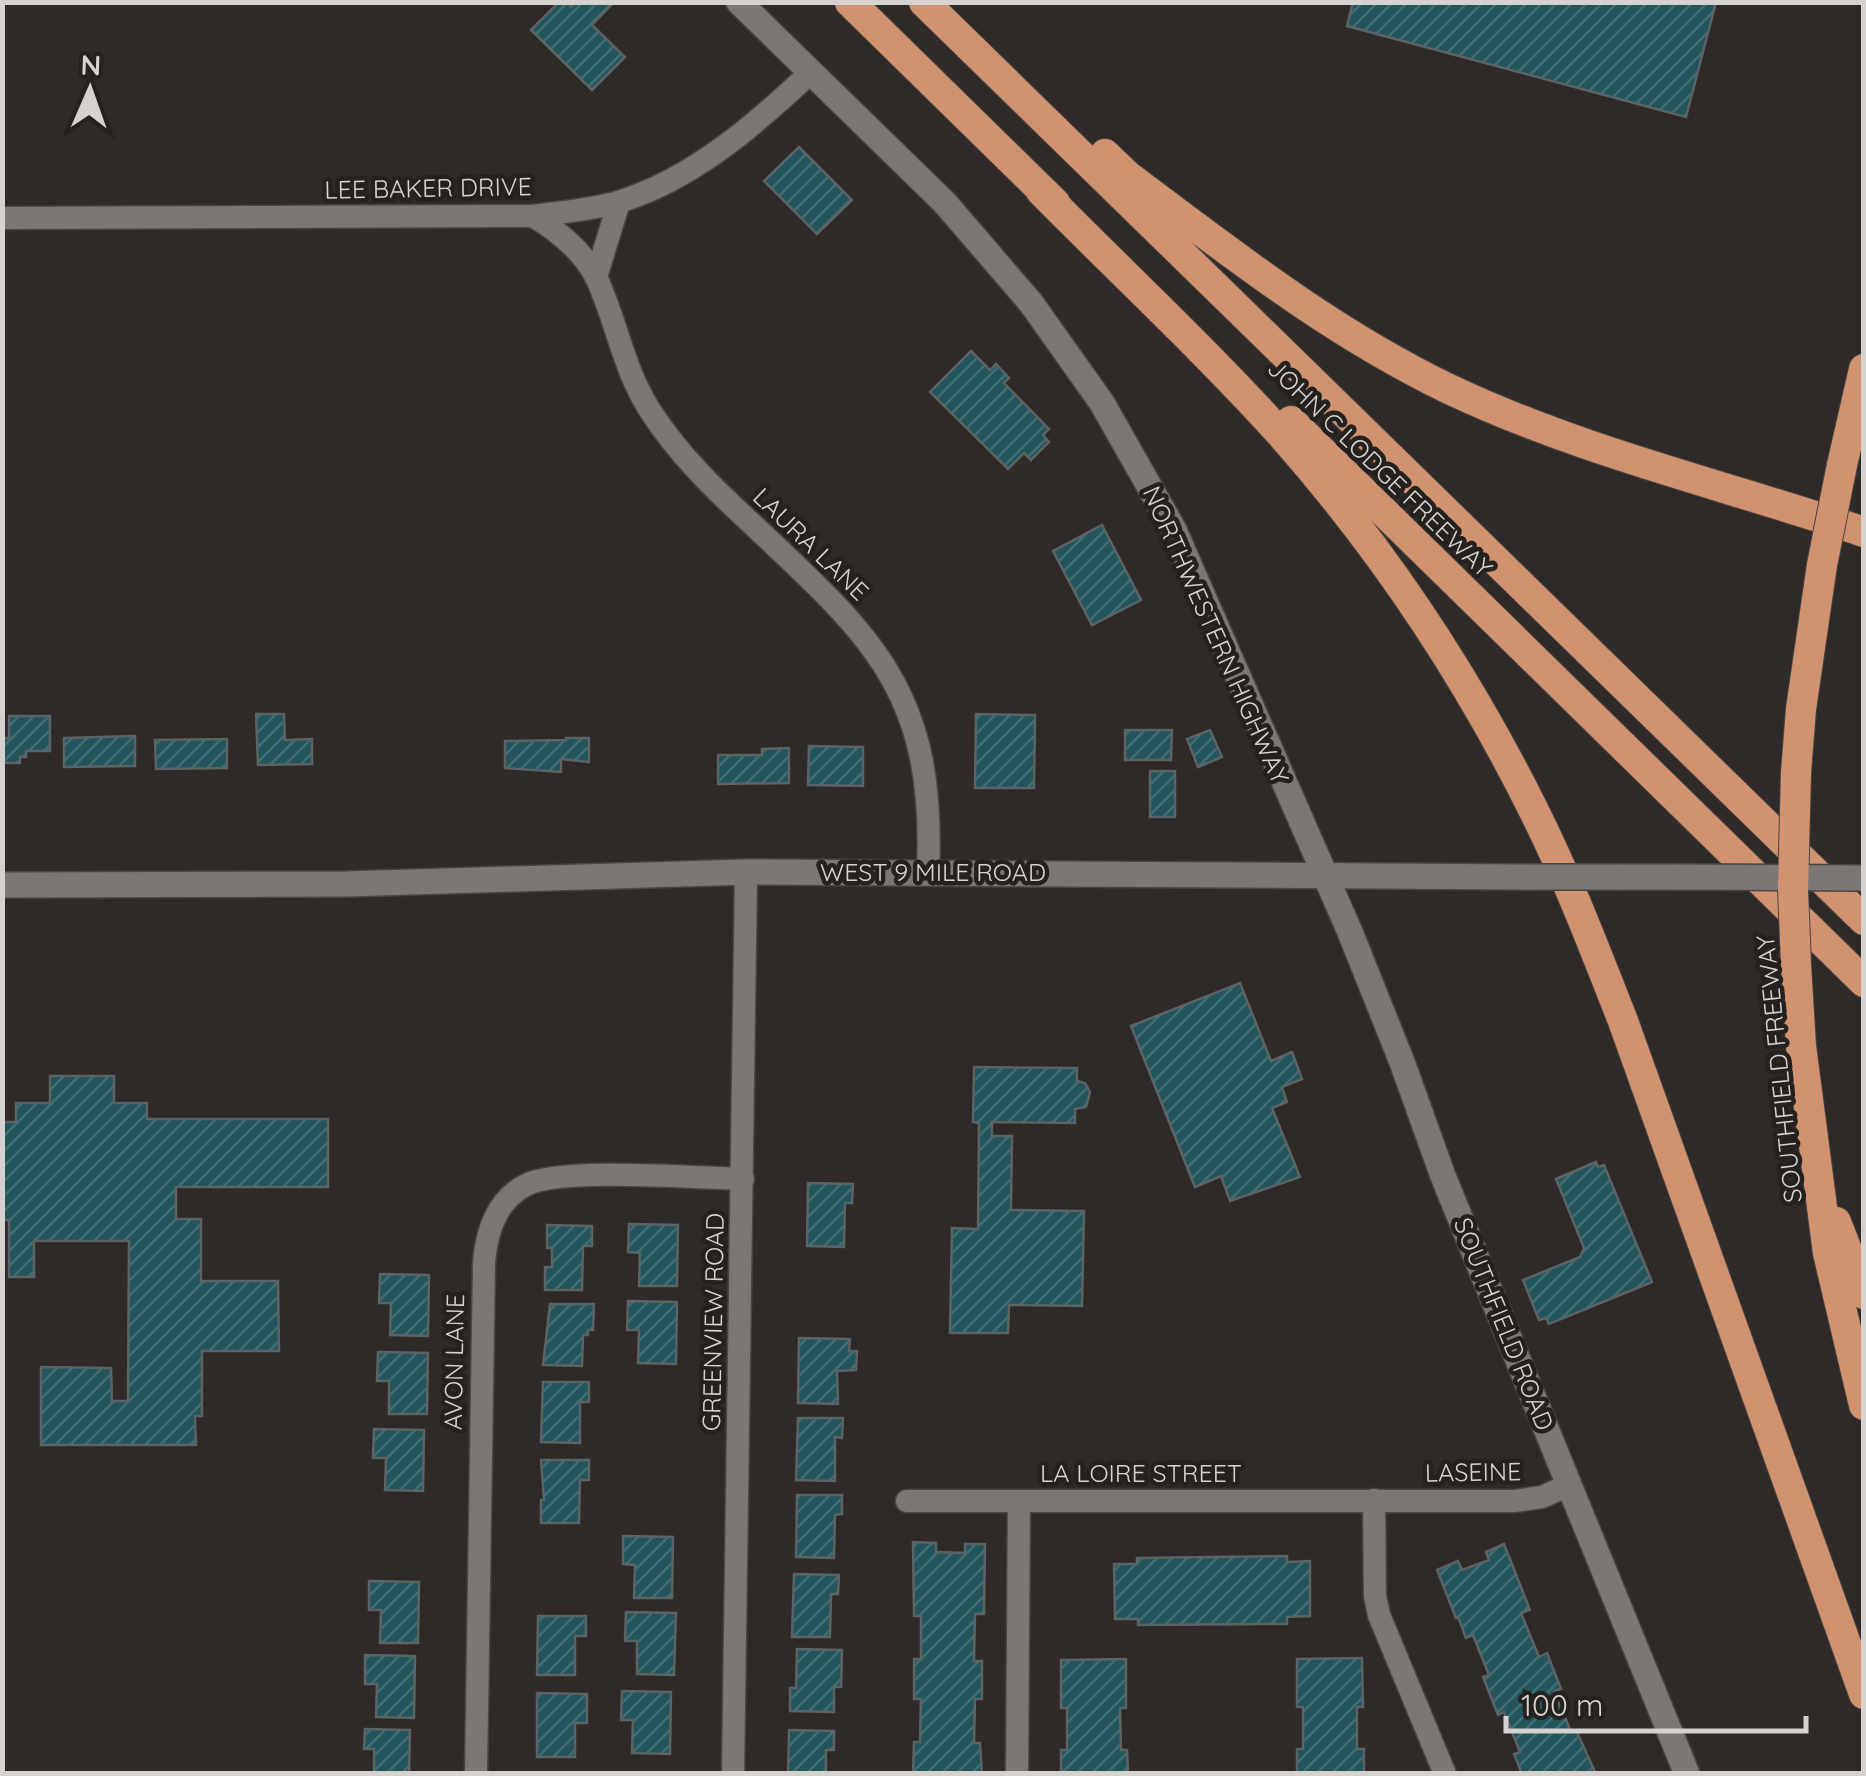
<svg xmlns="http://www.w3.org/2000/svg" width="1866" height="1776" font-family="Quicksand,sans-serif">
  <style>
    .building { fill: url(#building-hatch); stroke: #5c6364; stroke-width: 2.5 }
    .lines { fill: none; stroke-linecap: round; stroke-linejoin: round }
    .street-casing { stroke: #484543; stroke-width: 25 }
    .secondary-casing { stroke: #484543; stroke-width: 28 }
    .highway-casing { stroke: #484543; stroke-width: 32 }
    .street { stroke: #7c7774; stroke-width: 22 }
    .secondary { stroke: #7c7774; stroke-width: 25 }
    .highway { stroke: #d19270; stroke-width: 30 }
    .secondary-bridge-casing { stroke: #484543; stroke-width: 28; stroke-linecap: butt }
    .highway-bridge-casing { stroke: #484543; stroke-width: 32; stroke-linecap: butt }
    .secondary-bridge { stroke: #7c7774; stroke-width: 25 }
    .highway-bridge { stroke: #d19270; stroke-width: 30 }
    .labels { text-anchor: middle; stroke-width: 9; stroke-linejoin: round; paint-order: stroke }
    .street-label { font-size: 25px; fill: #d5d2d0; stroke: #25211e }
  </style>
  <defs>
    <pattern id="building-hatch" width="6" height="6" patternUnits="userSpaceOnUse" patternTransform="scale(2.5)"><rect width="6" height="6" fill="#23555c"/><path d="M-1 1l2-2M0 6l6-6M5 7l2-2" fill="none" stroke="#426d72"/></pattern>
  </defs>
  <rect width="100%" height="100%" fill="#2f2a28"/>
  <!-- building -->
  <g class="building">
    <path d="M559 2H566L571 7 576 2H614L592 25 625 57 592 90 531 30Z"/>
    <path d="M1353 2H1716L1686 117 1347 26Z"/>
    <path d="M799 147 852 200 817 234 764 181Z"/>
    <path d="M971 351 990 370 996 364 1009 378 1004 383 1049 429 1043 435 1049 442 1031 460 1024 453 1008 469 930 392Z"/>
    <path d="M1102 525 1141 600 1092 625 1053 551Z"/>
    <path d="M256 714H284L285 740 312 739V764L258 765Z"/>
    <path d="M976 714 1035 715 1034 788H975Z"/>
    <path d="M9 716H50V751H26V757H20V763H2V738H9Z"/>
    <path d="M1125 730H1172L1171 760H1125Z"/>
    <path d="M1210 730 1222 757 1198 767 1187 739Z"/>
    <path d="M135 736V766L64 767V738Z"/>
    <path d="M566 738H589V762L561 759V772L505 768V741L566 740Z"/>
    <path d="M227 739V768L156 769 155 740Z"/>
    <path d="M809 746 863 747V786L808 785Z"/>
    <path d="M789 748V783L718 784V755H762V749Z"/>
    <rect x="1150" y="771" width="25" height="46"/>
    <path d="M1240 983 1271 1061 1292 1052 1302 1079 1282 1087 1287 1102 1272 1108 1300 1177 1230 1201 1221 1176 1195 1187 1131 1026Z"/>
    <path d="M974 1067 1077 1068V1081L1085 1083 1090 1092 1086 1107 1075 1109V1123L992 1122V1136H1012L1011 1210 1084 1211 1082 1306 1009 1305 1008 1333H950L952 1228 978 1229 979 1123 973 1122Z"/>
    <path d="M50 1076H114V1103H147V1119H328V1187H176V1219H201V1281H278L279 1351H202V1416H195L196 1445H41V1367L111 1368 112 1401H128L129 1241H34V1277H9V1220H2V1122H16V1103H50Z"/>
    <path d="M1596 1162 1598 1167 1604 1165 1652 1282 1549 1324 1546 1318 1539 1320 1523 1280 1580 1257 1584 1248 1556 1179Z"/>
    <path d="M808 1183 853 1184 852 1203H845L844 1247 807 1246Z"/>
    <path d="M629 1224 678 1225 677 1286H639L640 1253 628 1252Z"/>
    <path d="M547 1225 592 1226V1246H583L582 1290H545V1267H552V1248H547Z"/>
    <path d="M380 1274 429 1275 428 1336 390 1335 391 1303H379Z"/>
    <path d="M628 1301 677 1302 676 1364 638 1363 639 1330H627Z"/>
    <path d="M550 1304H594L593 1330H588V1335H583L582 1366 543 1365Z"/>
    <path d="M799 1338 850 1339 849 1351H857L856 1370 837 1371 838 1404 798 1403Z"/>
    <path d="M378 1352 428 1353 427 1414H389V1381H377Z"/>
    <path d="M543 1382H589V1402H580V1443L541 1442Z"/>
    <path d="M798 1418H843L842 1438 835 1437V1481L796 1480Z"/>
    <path d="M374 1429 424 1430 423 1491 385 1490 386 1458H373Z"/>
    <path d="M541 1460H589V1480H580L579 1523H541V1500H544Z"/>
    <path d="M797 1495H842V1514L835 1515 834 1558 796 1557Z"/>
    <path d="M623 1536 673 1537 672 1598H634L635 1565 623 1564Z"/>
    <path d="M913 1542 936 1543V1552L965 1553V1544H985L984 1614H975L974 1661H982V1699H975L974 1743H980L982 1774H913L914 1742H920L921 1699H914V1659H921V1616H914Z"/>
    <path d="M1504 1544 1530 1610 1521 1613 1539 1657 1547 1653 1561 1689 1554 1691 1571 1732 1576 1730 1596 1774H1522L1514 1754 1520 1752 1504 1712 1498 1715 1483 1677 1489 1675 1473 1635 1466 1638 1458 1617 1456 1618 1437 1570 1458 1561 1462 1570 1489 1560 1486 1552Z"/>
    <path d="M1287 1556V1562L1310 1561V1616L1287 1617V1624L1138 1625V1619H1115L1114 1564H1137V1558Z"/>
    <path d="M794 1574 839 1575 838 1594H831L830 1637H792Z"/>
    <path d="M369 1581 419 1582 418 1643H380L381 1610H369Z"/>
    <path d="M626 1612 676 1613 674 1675 637 1674V1641H625Z"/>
    <path d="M538 1616H586V1636H575V1675H537Z"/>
    <path d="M797 1649 842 1650 841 1687H834V1712L790 1711V1688H796Z"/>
    <path d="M365 1655 415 1656 414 1718 376 1717 377 1684H365Z"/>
    <path d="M1362 1658 1363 1707H1357V1749H1364V1774H1297V1749H1303V1707H1297V1659Z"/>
    <path d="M1126 1659V1708H1120L1121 1750H1127L1128 1774H1061V1750H1067V1708H1061V1660Z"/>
    <path d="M622 1691 671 1692 670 1754 632 1753 633 1720H621Z"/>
    <path d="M537 1693 587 1694V1723H575V1757H537Z"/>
    <path d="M365 1729 410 1730 409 1774H374V1749H364Z"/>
    <path d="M789 1730 834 1731V1750H826V1774H788Z"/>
  </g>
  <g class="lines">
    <!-- street casing -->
    <g class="street-casing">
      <g id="street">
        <path d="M533 216C558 231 584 252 597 279 617 323 624 371 651 412 679 455 715 490 752 524 875 639 936 693 928 872"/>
        <path d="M2 218 533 216C561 212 591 210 618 202 692 180 756 124 811 72"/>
        <path d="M596 277 619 202"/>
        <path d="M1374 1500 1375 1596 1379 1615 1445 1774"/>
        <path d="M907 1501H1514L1542 1497 1569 1485"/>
        <path d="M476 1774 484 1264C486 1234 496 1200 526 1185 560 1167 697 1178 743 1179"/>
        <path d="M733 1774 746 872"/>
        <path d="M1017 1774 1019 1501"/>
      </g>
    </g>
    <!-- secondary casing -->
    <g class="secondary-casing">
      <g id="secondary">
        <path d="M739 2 945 203 1031 303 1102 403 1174 530 1350 932 1402 1062 1443 1176 1687 1774"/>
        <path d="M1616 877H1679"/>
        <path d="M2 885 346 884 746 872 1529 877"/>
      </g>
    </g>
    <!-- highway casing -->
    <g class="highway-casing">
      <g id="highway">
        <path d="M850 2 1055 203"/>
        <path d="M924 2 1864 920"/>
        <path d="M1105 154 1128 176C1232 254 1331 332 1449 389 1582 452 1725 485 1864 532"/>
        <path d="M1041 191C1121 272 1205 350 1281 434 1381 547 1467 676 1534 811 1568 879 1595 950 1623 1021L1864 1694"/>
        <path d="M1291 421 1864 982"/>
        <path d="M1842 465 1864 369"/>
        <path d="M1796 773 1801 709 1822 565"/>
        <path d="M1796 965 1801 1046 1828 1253 1864 1405"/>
        <path d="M1836 1222 1864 1294"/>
      </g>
    </g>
    <!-- street -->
    <use href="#street" class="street"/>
    <!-- secondary -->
    <use href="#secondary" class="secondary"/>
    <!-- highway -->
    <use href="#highway" class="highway"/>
    <!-- secondary-bridge casing -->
    <g class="secondary-bridge-casing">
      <g id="secondary-bridge">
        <path d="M1529 877H1616"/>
        <path d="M1679 877 1864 878"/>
      </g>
    </g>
    <!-- highway-bridge casing -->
    <g class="highway-bridge-casing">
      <g id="highway-bridge">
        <path d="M1822 565 1842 465"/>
        <path d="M1796 773 1793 890 1796 965"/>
      </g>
    </g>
    <!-- secondary-bridge -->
    <use href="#secondary-bridge" class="secondary-bridge"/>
    <!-- highway-bridge -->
    <use href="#highway-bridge" class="highway-bridge"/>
  </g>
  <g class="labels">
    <!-- street labels -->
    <g class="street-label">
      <text transform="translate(428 188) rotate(-1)" y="9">LEE BAKER DRIVE</text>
      <text transform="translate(1380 468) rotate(44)" y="9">JOHN C LODGE FREEWAY</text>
      <text transform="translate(811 544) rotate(44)" y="9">LAURA LANE</text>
      <text transform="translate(1216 635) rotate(66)" y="9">NORTHWESTERN HIGHWAY</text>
      <text x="933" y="881">WEST 9 MILE ROAD</text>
      <text transform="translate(1779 1069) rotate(-96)" y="9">SOUTHFIELD FREEWAY</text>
      <text transform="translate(713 1322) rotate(-89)" y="9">GREENVIEW ROAD</text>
      <text transform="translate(1504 1324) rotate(68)" y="9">SOUTHFIELD ROAD</text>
      <text transform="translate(454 1362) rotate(-89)" y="9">AVON LANE</text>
      <text transform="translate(1473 1472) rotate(-1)" y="9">LASEINE</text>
      <text x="1141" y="1482">LA LOIRE STREET</text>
    </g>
  </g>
  <!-- border -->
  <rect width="1866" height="1776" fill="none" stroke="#d5d2d0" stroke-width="10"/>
  <!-- north arrow -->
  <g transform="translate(90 90) rotate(2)" stroke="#25211e" stroke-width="8" paint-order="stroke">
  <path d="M0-8L18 38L0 25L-18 38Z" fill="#d5d2d0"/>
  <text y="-15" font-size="28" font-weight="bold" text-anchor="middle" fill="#d5d2d0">N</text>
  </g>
  <!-- scale -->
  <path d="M1506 1716v15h300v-15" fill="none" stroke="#d5d2d0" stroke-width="5"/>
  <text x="1521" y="1716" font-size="30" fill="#d5d2d0" stroke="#25211e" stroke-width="8" paint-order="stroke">100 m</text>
</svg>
